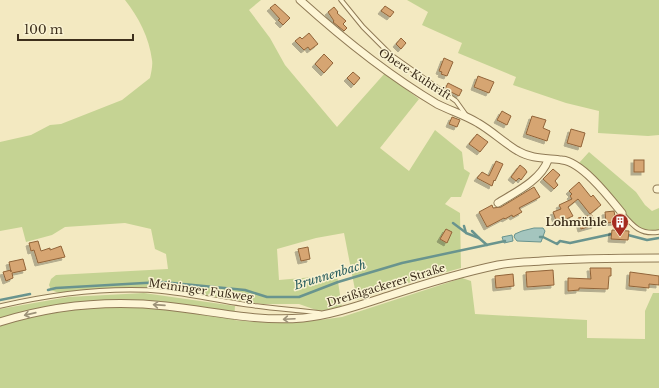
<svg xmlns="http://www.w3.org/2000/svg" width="659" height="388" font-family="'Libre Baskerville',serif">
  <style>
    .green { fill: #c5d393 }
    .water { fill: #a4c5be; stroke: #69948e }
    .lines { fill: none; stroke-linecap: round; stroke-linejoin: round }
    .stream { stroke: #69948e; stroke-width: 2.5 }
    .building { fill: #d6a572; stroke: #916439; filter: url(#shadow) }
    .service-casing { stroke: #8f7a56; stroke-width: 5.5 }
    .minor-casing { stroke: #8f7a56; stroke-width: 9 }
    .service { stroke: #fdf5d5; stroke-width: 3.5 }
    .minor { stroke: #fdf5d5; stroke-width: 7 }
    .oneway { stroke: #9d9278 }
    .labels { text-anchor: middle; stroke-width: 3; stroke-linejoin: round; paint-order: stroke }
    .street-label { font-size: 11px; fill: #3d2f1c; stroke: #f9f2d1 }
    .poi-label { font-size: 11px; font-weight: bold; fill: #3d2f1c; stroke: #f9f2d1; text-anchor: end }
    .water-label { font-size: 12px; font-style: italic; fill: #295d5e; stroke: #f9f2d1 }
  </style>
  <defs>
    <filter id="shadow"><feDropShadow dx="-3" dy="3" stdDeviation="0" flood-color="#0004"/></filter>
  </defs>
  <rect width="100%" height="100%" fill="#f3e9c1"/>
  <!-- green -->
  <g class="green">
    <path d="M125 0H261L249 10 270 38 285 65 337 127 385 73 419 99 380 148 409 171 435 130 462 152 464 169 470 173 461 197H451L445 204 460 213 461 268 401 285 357 300 344 233 316 238 277 249 279 280 337 275 342 308 319 311 299 304H263L148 288 107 289 59 293 51 290 49 285 51 279 56 275 168 269 166 254 155 249 151 229 125 223 65 227 52 235 26 242 22 227 0 231V142L31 135 50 125 61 124 122 100 150 78C151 73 153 65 152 60 149 37 139 18 125 0Z"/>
    <path d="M387 0H659V135L648 136 598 133 599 111 566 103 513 85 516 77 458 53 462 43 422 25 428 12 407 0Z"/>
    <path d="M589 152 636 192 645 205 652 211 659 208V231L645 230 636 226 614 199 579 163Z"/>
    <path d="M462 278 471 281 475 314 587 320V338L645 339V311L653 293H659V388H0V309L68 297 144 293 235 306 234 320C270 324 305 323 342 317Z"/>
  </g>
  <!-- water -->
  <g class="water">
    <path d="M534 228H543L545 231 541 242 517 241 514 237 515 234 522 231Z"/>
    <path d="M512 235 513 241 504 243 502 237Z"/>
  </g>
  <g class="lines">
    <!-- stream -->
    <g class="stream">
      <path d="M453 223 465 232"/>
      <path d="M464 226 466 233 479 238"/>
      <path d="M472 231 479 238 487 245"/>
      <path d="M628 235 647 240 659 238"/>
      <path d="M540 237H543L557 244 560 241 570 243 612 234"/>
      <path d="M48 290 56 288 162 282 245 290 267 297H299L338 282 402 263 505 241"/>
      <path d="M0 300 30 294"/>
    </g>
  </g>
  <!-- building -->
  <g class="building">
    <path d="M275 4 290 18 283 25 278 20 280 19 270 8Z"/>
    <path d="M385 6 394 12 390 17 381 11Z"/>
    <path d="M334 7 338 12 337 13 346 21 343 24 347 28 344 31 333 22 334 21 328 12Z"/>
    <path d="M309 33 318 44 310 50 308 47 304 50 295 41 300 37 302 39Z"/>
    <path d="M401 38 406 43 401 49 396 44Z"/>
    <path d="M324 54 333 63 324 73 315 64Z"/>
    <path d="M444 58 453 62 447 76 441 74 442 72 439 71Z"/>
    <path d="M353 72 360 78 354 85 347 78Z"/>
    <path d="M478 76 494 82 489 93 474 87Z"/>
    <path d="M448 83 462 90 459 96 445 89Z"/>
    <path d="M502 111 511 116 507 125 497 120Z"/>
    <path d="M532 116 546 120 543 128 550 131 547 141 526 134Z"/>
    <path d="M452 117 460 120 457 127 449 124Z"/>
    <path d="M571 129 585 133 581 147 567 143Z"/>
    <path d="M477 134 488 142 480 152 469 144Z"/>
    <rect x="634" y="160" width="10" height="12"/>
    <path d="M496 161 503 164 495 181 494 180 492 186 477 178 482 172 489 176Z"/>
    <path d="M520 165 525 169 527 172 521 180 519 178 516 181 511 177Z"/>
    <path d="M553 169 560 175 555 181 558 185 554 189 543 179Z"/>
    <path d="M579 182 591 197 593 195 601 205 590 214 578 199 568 207 573 216 557 223 553 212 561 209 559 205 572 199 570 196 572 194 569 191Z"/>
    <path d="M534 187 540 197 519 208 522 212 513 217 512 215 505 219 504 218 487 227 479 212 492 205 493 208 501 207Z"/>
    <path d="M614 211 616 222 606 223 605 212Z"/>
    <path d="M592 215 595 225 581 229 578 218Z"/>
    <path d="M446 229 452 232 447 243 440 239Z"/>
    <path d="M612 230 629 231 628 240 611 239Z"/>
    <path d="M38 241 41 251 50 248V250L61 246 65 257 38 263 34 250 31 251 29 243Z"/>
    <path d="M308 247 310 259 301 261 298 249Z"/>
    <path d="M23 259 26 270 12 273 13 278 6 281 3 272 11 270V272L9 262Z"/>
    <path d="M590 268H611V276H609L608 289 579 288V290L568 291V278L591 279Z"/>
    <path d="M553 270 554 285 527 287 526 272Z"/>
    <path d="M630 272 659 276V285L649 284V288L629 286Z"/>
    <path d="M513 274 514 286 496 288 495 276Z"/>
  </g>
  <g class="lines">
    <!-- service casing -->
    <g class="service-casing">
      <g id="service">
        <path d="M341 0 363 27 391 55 456 101 466 115"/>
        <path d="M622 213C633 226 640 235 659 232"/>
        <path d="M0 306C47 295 100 288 148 290 185 292 220 302 257 306 278 309 299 310 320 313"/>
      </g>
    </g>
    <!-- minor casing -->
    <g class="minor-casing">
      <g id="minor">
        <path d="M300 0C342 38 388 75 437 104 451 111 465 115 478 123 492 131 504 143 518 151 531 159 547 158 562 160 582 162 609 197 622 213"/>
        <path d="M657 189H659"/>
        <path d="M498 203C516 192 541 180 548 160"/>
        <path d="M0 322C54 305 110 300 166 306 214 311 254 322 303 318 332 315 360 305 388 296 424 284 460 273 498 265 512 262 527 262 541 261 580 258 620 258 659 258"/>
      </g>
    </g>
    <!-- service -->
    <use href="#service" class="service"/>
    <!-- minor -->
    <use href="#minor" class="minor"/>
  </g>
  <!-- one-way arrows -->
  <defs><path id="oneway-shaft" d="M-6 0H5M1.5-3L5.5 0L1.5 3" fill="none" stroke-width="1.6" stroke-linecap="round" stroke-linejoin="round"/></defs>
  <g class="oneway">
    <use href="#oneway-shaft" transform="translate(159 305) rotate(-176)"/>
    <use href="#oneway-shaft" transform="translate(30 314) rotate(167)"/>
    <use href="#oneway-shaft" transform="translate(289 319) rotate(177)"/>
  </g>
  <!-- icons -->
  <defs>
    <g id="building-pin" transform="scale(0.9)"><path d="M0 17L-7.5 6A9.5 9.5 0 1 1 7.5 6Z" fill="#a52b1f" stroke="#f9f2d1"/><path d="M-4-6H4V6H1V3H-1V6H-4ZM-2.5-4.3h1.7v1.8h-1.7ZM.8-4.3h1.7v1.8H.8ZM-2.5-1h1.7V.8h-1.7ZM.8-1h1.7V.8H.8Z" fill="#fff"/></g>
  </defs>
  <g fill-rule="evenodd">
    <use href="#building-pin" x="620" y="222"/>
  </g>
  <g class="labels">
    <!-- street labels -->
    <g class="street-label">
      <text transform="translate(415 74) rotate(33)" y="4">Obere Kuhtrift</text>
      <text transform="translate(386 285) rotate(-17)" y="4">Dreißigackerer Straße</text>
      <text transform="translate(201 290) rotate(8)" y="4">Meininger Fußweg</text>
    </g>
    <!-- poi labels -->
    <g class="poi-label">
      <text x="607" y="226">Lohmühle</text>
    </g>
    <!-- water labels -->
    <g class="water-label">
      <text transform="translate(330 275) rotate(-17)" y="4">Brunnenbach</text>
    </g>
  </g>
  <!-- scale -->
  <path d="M18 34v6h115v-6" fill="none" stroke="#3d2f1c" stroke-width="2"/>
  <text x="24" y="34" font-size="12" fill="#3d2f1c" stroke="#f9f2d1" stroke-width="3" paint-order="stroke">100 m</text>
</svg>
